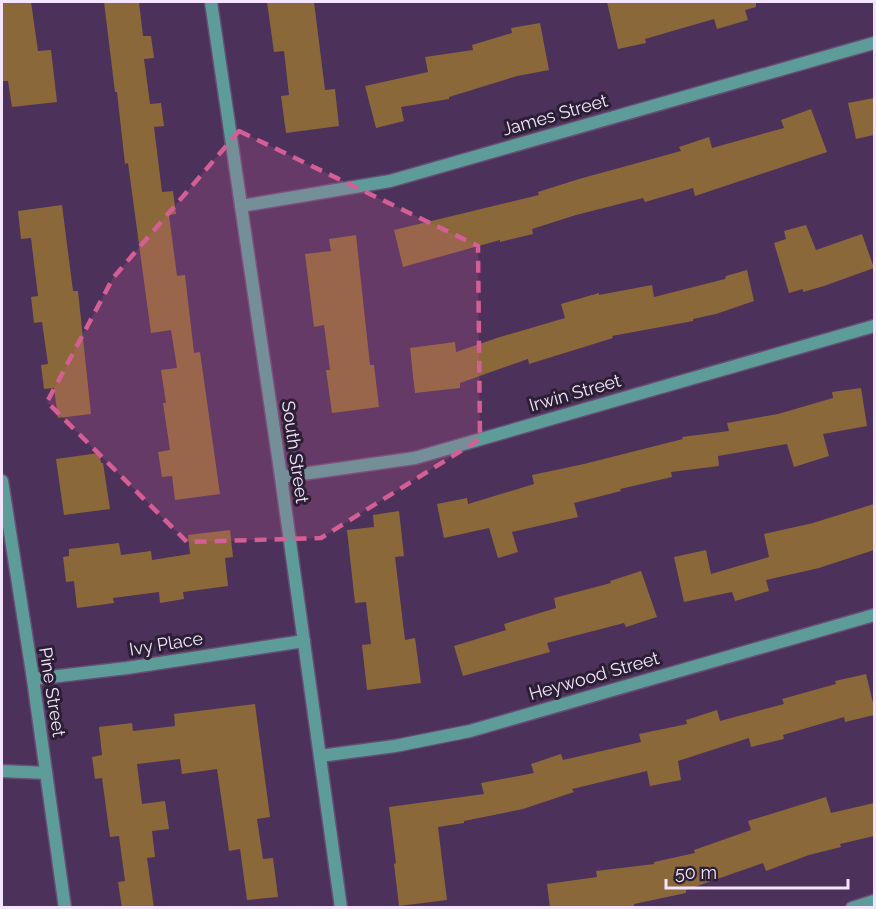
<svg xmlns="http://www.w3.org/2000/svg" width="876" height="909" font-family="Raleway,sans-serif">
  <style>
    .building { fill: #8b6839 }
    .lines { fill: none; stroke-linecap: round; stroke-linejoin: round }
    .street-casing { stroke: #674e75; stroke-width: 15 }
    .street { stroke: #5e9c99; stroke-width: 12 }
    .marked { fill: #d45f94; fill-opacity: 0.2; stroke: #d45f94; stroke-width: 4.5; stroke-dasharray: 12 8; stroke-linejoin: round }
    .labels { text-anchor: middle; stroke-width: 6; stroke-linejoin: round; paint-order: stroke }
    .street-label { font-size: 18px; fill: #f4e4ff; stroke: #2b1f33 }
  </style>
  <rect width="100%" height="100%" fill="#4c315b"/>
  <!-- building -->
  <g class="building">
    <path d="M2 2H31L38 51 51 50 57 102 12 107 8 81H2Z"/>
    <path d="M104 2H139L143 36H151L154 58 144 59 150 104 161 103 164 126 154 127 162 192 173 191 176 214 169 215 177 276 185 275 194 353 200 352 220 494 175 500 172 476 162 477 158 452 170 450 163 403H166L161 370 177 368 171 330 151 333 128 163 125 164 117 92H115Z"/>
    <path d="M267 2H314L325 90 335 89 339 126 286 133 281 96 289 95 284 51 274 52Z"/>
    <path d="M607 2H756V7L745 10 748 20 717 29 714 19 645 39 646 43 618 49Z"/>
    <path d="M540 23 549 70 517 76 449 97V99L401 107 404 121 376 128 365 86 428 72 425 57 473 50 472 45 512 33 511 28Z"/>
    <path d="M874 98V135L856 139 848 103Z"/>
    <path d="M811 109 827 152 695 196 693 188 645 202 643 198 576 215 532 229 533 234 500 242V240L403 267 394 230 539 195 538 192 579 179 681 151 679 147 709 137 712 148 784 128 781 120Z"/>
    <path d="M62 205 73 291H78L91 414 58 418 54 388 44 389 41 365 48 364 42 322 34 323 31 297 38 296 31 238 21 239 18 211Z"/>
    <path d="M806 225 816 250 862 234 874 268 824 286 803 292V289L789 293 774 243 786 239 784 231Z"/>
    <path d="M356 235 370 365H374L379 407 332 413 326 370H330L324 325 314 327 305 254 331 251 329 239Z"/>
    <path d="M747 270 754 301 716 314 693 319V321L612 336 613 338 529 364 528 359 460 383V388L415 393 410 348 455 342 456 352 500 337 565 318 561 304 599 293V295L652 285 654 297 725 279 726 276Z"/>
    <path d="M861 388 867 426 823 434 829 456 794 467 787 444 718 456 719 466 671 472 672 477 620 489 621 491 574 503 578 517 512 532 518 552 498 558 489 528 444 538 437 504 467 498 468 504 534 484 532 475 584 464 683 439 682 437 729 431 727 423 778 414 833 398 832 392Z"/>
    <path d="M99 453 101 463H103L110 509 64 515 56 459Z"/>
    <path d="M874 504V550L819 568 766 580 769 591 735 601 732 592 684 602 674 557 706 550 711 574 769 557 764 534 813 523Z"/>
    <path d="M399 511 404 556 395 557 405 640 415 638 421 683 367 690 362 645 371 644 366 602 355 603 347 530 374 527 373 515Z"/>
    <path d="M230 530 233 557 225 558 228 586 183 592 184 599 160 603 159 592 113 598 114 603 77 608 74 581 66 582 63 557 69 556V549L119 543 121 555 151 551 152 560 190 554 188 535Z"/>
    <path d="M641 571 657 617 626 627 624 623 547 643 550 652 463 676 454 646 506 630 504 624 556 608 554 598 611 583 610 581Z"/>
    <path d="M866 674 874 707V715L845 722 844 717 783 735 784 739 751 747 749 738 678 761 681 780 650 786 647 771 572 789 574 792 523 809 464 821V823L438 827 447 900 399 906 394 864 396 863 389 807 484 794 481 783 534 773 531 764 561 754 563 760 641 742 639 734 687 724 686 720 717 710 720 721 784 704 782 699 836 684 835 681Z"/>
    <path d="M255 704 270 817 257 819 263 859 273 858 278 897 247 900 240 849 229 851 217 769 182 774 180 759 137 764 142 804 165 801 169 829 152 831 155 857 147 858 154 908H122L118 882 125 881 119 836 110 837 102 778 95 779 92 757 102 755 99 727 132 723 133 731 175 726 174 714Z"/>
    <path d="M826 797 831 813 874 803V836L840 844 841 847 809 855 766 871 763 863 686 890V893L634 904V908H550L547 884 597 877 596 871 654 864V862L695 853 694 850 751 830 748 821Z"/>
  </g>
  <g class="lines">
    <!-- street casing -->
    <g class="street-casing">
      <g id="street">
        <path d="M211 2 281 477 341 908"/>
        <path d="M241 206 390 181 874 43"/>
        <path d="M281 477 415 458 874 326"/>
        <path d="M2 481 33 679 65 908"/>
        <path d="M33 679 127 668 304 641"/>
        <path d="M320 756 395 746 470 731 874 615"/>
        <path d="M2 771 46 773"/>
        <path d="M852 908 874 901"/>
      </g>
    </g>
    <!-- street -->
    <use href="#street" class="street"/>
  </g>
  <!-- marked area -->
  <path class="marked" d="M239 131 478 246 480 439 321 538 187 542 47 402 113 278Z"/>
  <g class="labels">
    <!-- street labels -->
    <g class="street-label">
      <text transform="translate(555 115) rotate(-16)" y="6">James Street</text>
      <text transform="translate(575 393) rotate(-16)" y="6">Irwin Street</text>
      <text transform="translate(295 452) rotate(82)" y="6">South Street</text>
      <text transform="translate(166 644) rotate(-9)" y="6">Ivy Place</text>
      <text transform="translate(594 676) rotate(-16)" y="6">Heywood Street</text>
      <text transform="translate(52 692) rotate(81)" y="6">Pine Street</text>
    </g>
  </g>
  <!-- border -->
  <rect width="876" height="909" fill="none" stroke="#f4e4ff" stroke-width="6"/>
  <!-- scale -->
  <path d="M666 879v9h182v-9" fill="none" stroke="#f4e4ff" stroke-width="3"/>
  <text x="675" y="879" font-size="18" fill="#f4e4ff" stroke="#2b1f33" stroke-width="4.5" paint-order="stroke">50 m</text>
</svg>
